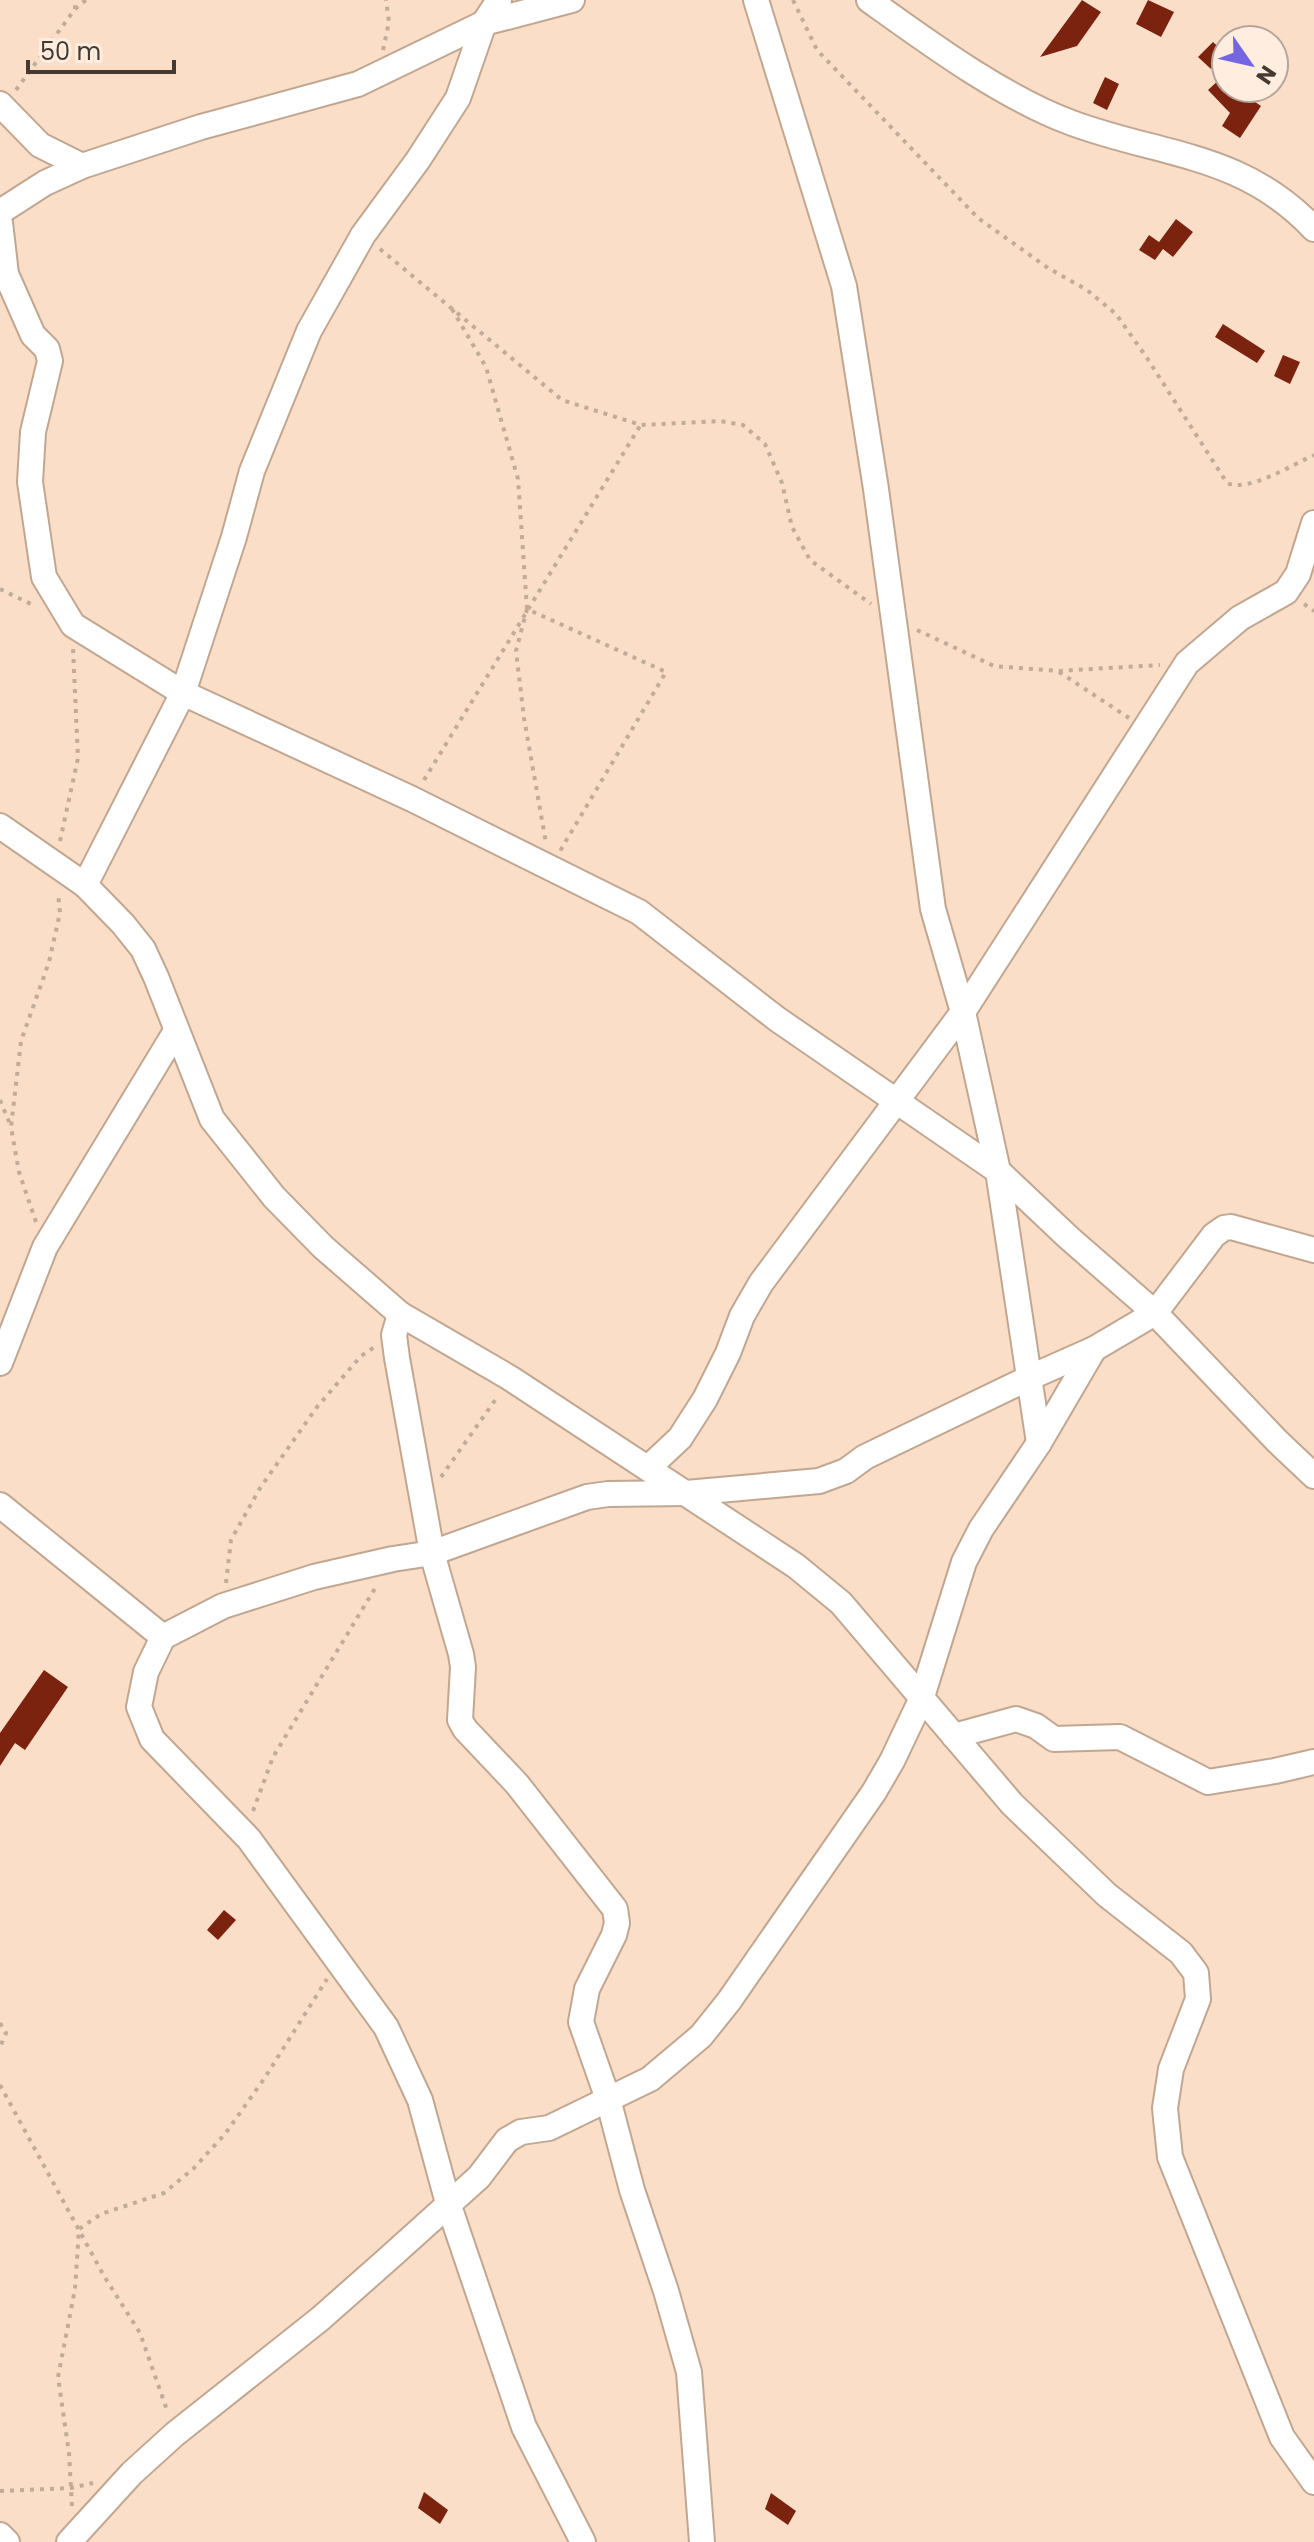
<svg xmlns="http://www.w3.org/2000/svg" width="1314" height="2542" font-family="Poppins,sans-serif">
  <style>
    .building { fill: #7c230f }
    .lines { fill: none; stroke-linecap: round; stroke-linejoin: round }
    .minor-casing { stroke: #c1a791; stroke-width: 28 }
    .path { stroke: #c2ab98; stroke-width: 4; stroke-dasharray: 4 6; stroke-linecap: butt }
    .minor { stroke: #fff; stroke-width: 24 }
  </style>
  <rect width="100%" height="100%" fill="#fadec7"/>
  <!-- building -->
  <g class="building">
    <path d="M1082 0 1101 12 1077 46 1040 57Z"/>
    <path d="M1148 0 1174 12 1161 37 1136 24Z"/>
    <path d="M1213 42 1226 54 1211 69 1198 57Z"/>
    <path d="M1105 77 1119 84 1107 110 1093 103Z"/>
    <path d="M1221 78 1226 82V88H1235L1261 106 1240 138 1222 126 1230 113 1208 90Z"/>
    <path d="M1176 219 1193 232 1173 257 1163 249 1155 260 1139 250 1149 235 1159 242Z"/>
    <path d="M1223 324 1265 351 1257 363 1215 337Z"/>
    <path d="M1283 355 1300 362 1290 384 1274 376Z"/>
    <path d="M44 1670 68 1687 25 1750 15 1743 0 1766V1733Z"/>
    <path d="M224 1910 236 1920 218 1940 207 1930Z"/>
    <path d="M424 2492 448 2510 440 2524 418 2508Z"/>
    <path d="M771 2493 796 2511 788 2525 765 2509Z"/>
  </g>
  <g class="lines">
    <!-- minor casing -->
    <g class="minor-casing">
      <g id="minor">
        <path d="M756 0 844 286 876 489 933 909 963 1012 998 1171 1039 1443"/>
        <path d="M869 0C929 43 1002 97 1072 123 1161 156 1243 153 1314 229"/>
        <path d="M0 104 40 145 82 166"/>
        <path d="M0 212 45 183 82 166 201 127 358 84 484 23 572 0"/>
        <path d="M0 223 6 274 33 335 47 349 50 361 33 432 30 482 44 577 73 625 183 693 412 799 639 912 777 1019 998 1171 1069 1238 1155 1313 1277 1441 1314 1476"/>
        <path d="M0 826 85 885 123 924 143 949 156 977 212 1119 274 1197 323 1247 400 1314 510 1378 796 1566 841 1603 1012 1804 1107 1895 1181 1953 1196 1973 1198 1999 1171 2069 1165 2108 1170 2157 1282 2437 1314 2482"/>
        <path d="M85 885 183 693 234 537 252 471 309 331 363 235 418 160 458 98 484 23 499 0"/>
        <path d="M400 1314 394 1335 397 1358 432 1553 461 1654 463 1667 460 1720 465 1729 517 1784 615 1909 617 1923 614 1935 587 1989 581 2022 608 2099 632 2190 666 2291 689 2372 702 2542"/>
        <path d="M0 1363 45 1247 176 1031"/>
        <path d="M648 1468 680 1438 705 1399 728 1353 742 1316 761 1283 963 1012 1187 663 1240 618 1286 592 1298 574 1314 523"/>
        <path d="M0 1505 163 1637"/>
        <path d="M954 1736 1016 1719 1036 1726 1054 1739 1120 1737 1208 1782 1275 1771 1314 1762"/>
        <path d="M0 2535 7 2542"/>
        <path d="M69 2542 132 2473 175 2434 320 2319 389 2258 479 2177 507 2140 521 2132 549 2128 650 2079 701 2036 729 2001 874 1792 892 1761 921 1700 964 1562 981 1529 1039 1443 1094 1349"/>
        <path d="M583 2542 524 2427 448 2203 420 2100 386 2027 249 1839 152 1739 139 1707 146 1672 163 1637 223 1606 314 1577 393 1559 432 1553 587 1497 608 1494 686 1493 819 1481 846 1471 865 1457 1031 1377 1094 1349 1155 1313 1214 1235 1224 1228 1231 1227 1314 1250"/>
      </g>
    </g>
    <!-- path -->
    <g class="path">
      <path d="M793 0 817 50 978 218 1048 268 1087 290 1116 314 1147 358 1227 483C1247 493 1294 464 1314 455"/>
      <path d="M75 9 86 0"/>
      <path d="M383 50 389 22 386 0"/>
      <path d="M16 90 75 9V0"/>
      <path d="M380 249 562 400 641 425 720 421 743 425 765 444 782 483 792 527 810 560 871 604"/>
      <path d="M452 309 486 367 518 479 527 609 666 672 560 851"/>
      <path d="M0 589 35 606"/>
      <path d="M1304 604 1314 611"/>
      <path d="M527 609 516 651 524 718 546 843"/>
      <path d="M917 630 994 666 1058 671 1160 665"/>
      <path d="M1059 672 1129 718"/>
      <path d="M424 780 640 426"/>
      <path d="M60 841 78 758 73 648"/>
      <path d="M0 1100 10 1124"/>
      <path d="M36 1222 19 1172 11 1127 21 1041 49 962 60 913 58 893"/>
      <path d="M441 1477 498 1396"/>
      <path d="M226 1583 231 1540 260 1488 317 1407 361 1356 376 1346"/>
      <path d="M253 1811 273 1757 377 1585"/>
      <path d="M0 2023 6 2033 0 2047"/>
      <path d="M0 2085 104 2276 140 2333 168 2413"/>
      <path d="M0 2491 71 2488 93 2483"/>
      <path d="M72 2506 69 2453 58 2377 75 2289 79 2229 101 2214 164 2193 193 2169 225 2134 264 2079 327 1979"/>
    </g>
    <!-- minor -->
    <use href="#minor" class="minor"/>
  </g>
  <!-- north arrow -->
  <g transform="translate(1250 64) rotate(124)"><circle r="38" fill="#ffede0" stroke="#b5a59a" stroke-width="2"/>
  <path d="M0-6L14 30L0 20L-14 30Z" fill="#7366e0"/>
  <text y="-12" font-size="22" font-weight="bold" text-anchor="middle" fill="#453a31">N</text>
  </g>
  <!-- scale -->
  <path d="M28 60v12h146v-12" fill="none" stroke="#453a31" stroke-width="4"/>
  <text x="40" y="60" font-size="24" fill="#453a31" stroke="#ffede0" stroke-width="6" paint-order="stroke">50 m</text>
</svg>
